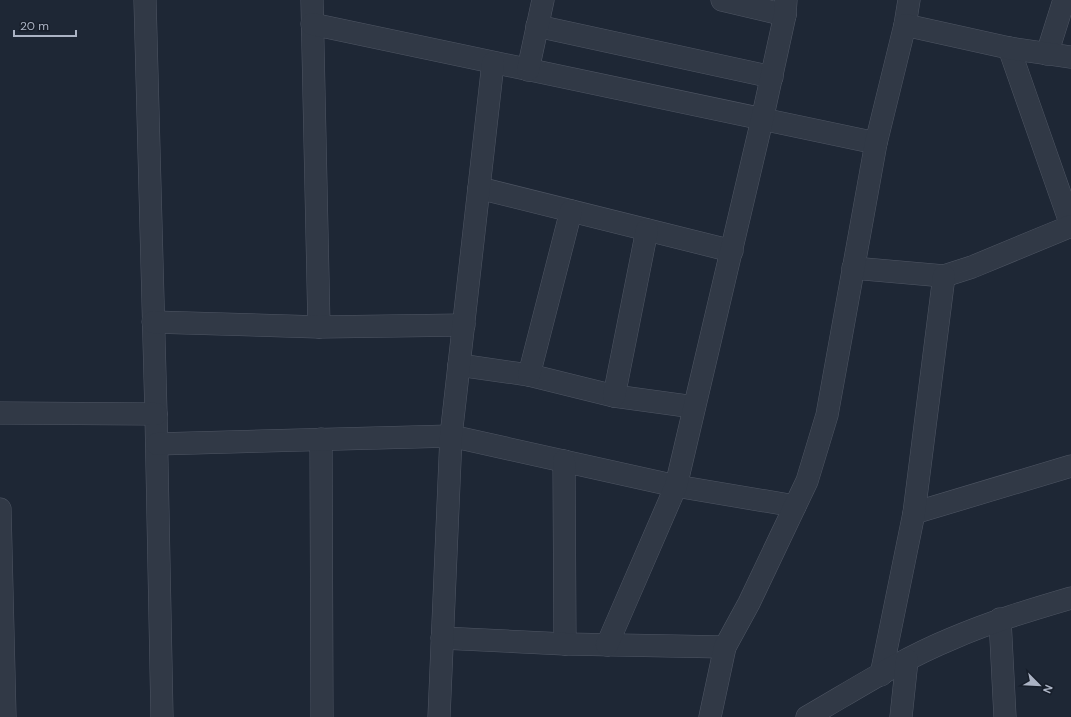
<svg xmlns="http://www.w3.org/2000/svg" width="1071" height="717" font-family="'DM Sans',sans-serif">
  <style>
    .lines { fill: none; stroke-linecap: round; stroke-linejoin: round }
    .minor-casing { stroke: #4f5664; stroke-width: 23 }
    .minor { stroke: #313946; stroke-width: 22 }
  </style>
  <rect width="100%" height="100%" fill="#1e2735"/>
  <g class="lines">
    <!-- minor casing -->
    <g class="minor-casing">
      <g id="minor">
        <path d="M145 0 156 414 162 717"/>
        <path d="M312 0 319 327"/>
        <path d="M722 0 785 15"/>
        <path d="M312 24 876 143"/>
        <path d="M905 25 909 0"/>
        <path d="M537 26 772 77"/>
        <path d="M1009 48 1071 225"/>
        <path d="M1047 54 1064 0"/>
        <path d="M528 70 543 0"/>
        <path d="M479 188 732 251"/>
        <path d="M853 268 944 276 972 267 1071 226"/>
        <path d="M153 322 319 327 464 325"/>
        <path d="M459 365 529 375 614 396 694 407"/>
        <path d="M529 375 571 211"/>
        <path d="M614 396 647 230"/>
        <path d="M0 413 156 414"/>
        <path d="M321 439 322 717"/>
        <path d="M157 444 451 436 676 486 795 506"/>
        <path d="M564 461 565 644"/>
        <path d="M0 509 5 717"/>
        <path d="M914 513 1071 466"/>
        <path d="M1000 619 1005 717"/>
        <path d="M442 638 565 644 725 647"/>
        <path d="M607 645 676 486 762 120 785 15 786 0"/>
        <path d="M881 675 914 513 944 276"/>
        <path d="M439 717 451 436 493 63"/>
        <path d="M710 717 725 647 749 603 807 481 827 415 876 143 905 25 1009 48 1071 57"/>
        <path d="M807 717C854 690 900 660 951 639 990 622 1030 610 1071 598"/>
        <path d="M901 717 907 660"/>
      </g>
    </g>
    <!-- minor -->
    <use href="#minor" class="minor"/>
  </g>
  <!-- north arrow -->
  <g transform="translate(1039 685) rotate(114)" stroke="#171e2a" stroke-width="3" paint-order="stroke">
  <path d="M0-3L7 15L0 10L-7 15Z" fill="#abb3c4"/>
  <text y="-6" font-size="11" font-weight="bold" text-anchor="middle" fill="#abb3c4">N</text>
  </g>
  <!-- scale -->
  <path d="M14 30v6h62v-6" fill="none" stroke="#abb3c4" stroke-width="2"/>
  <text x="20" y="30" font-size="12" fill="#abb3c4" stroke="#171e2a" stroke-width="3" paint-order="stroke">20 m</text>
</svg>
